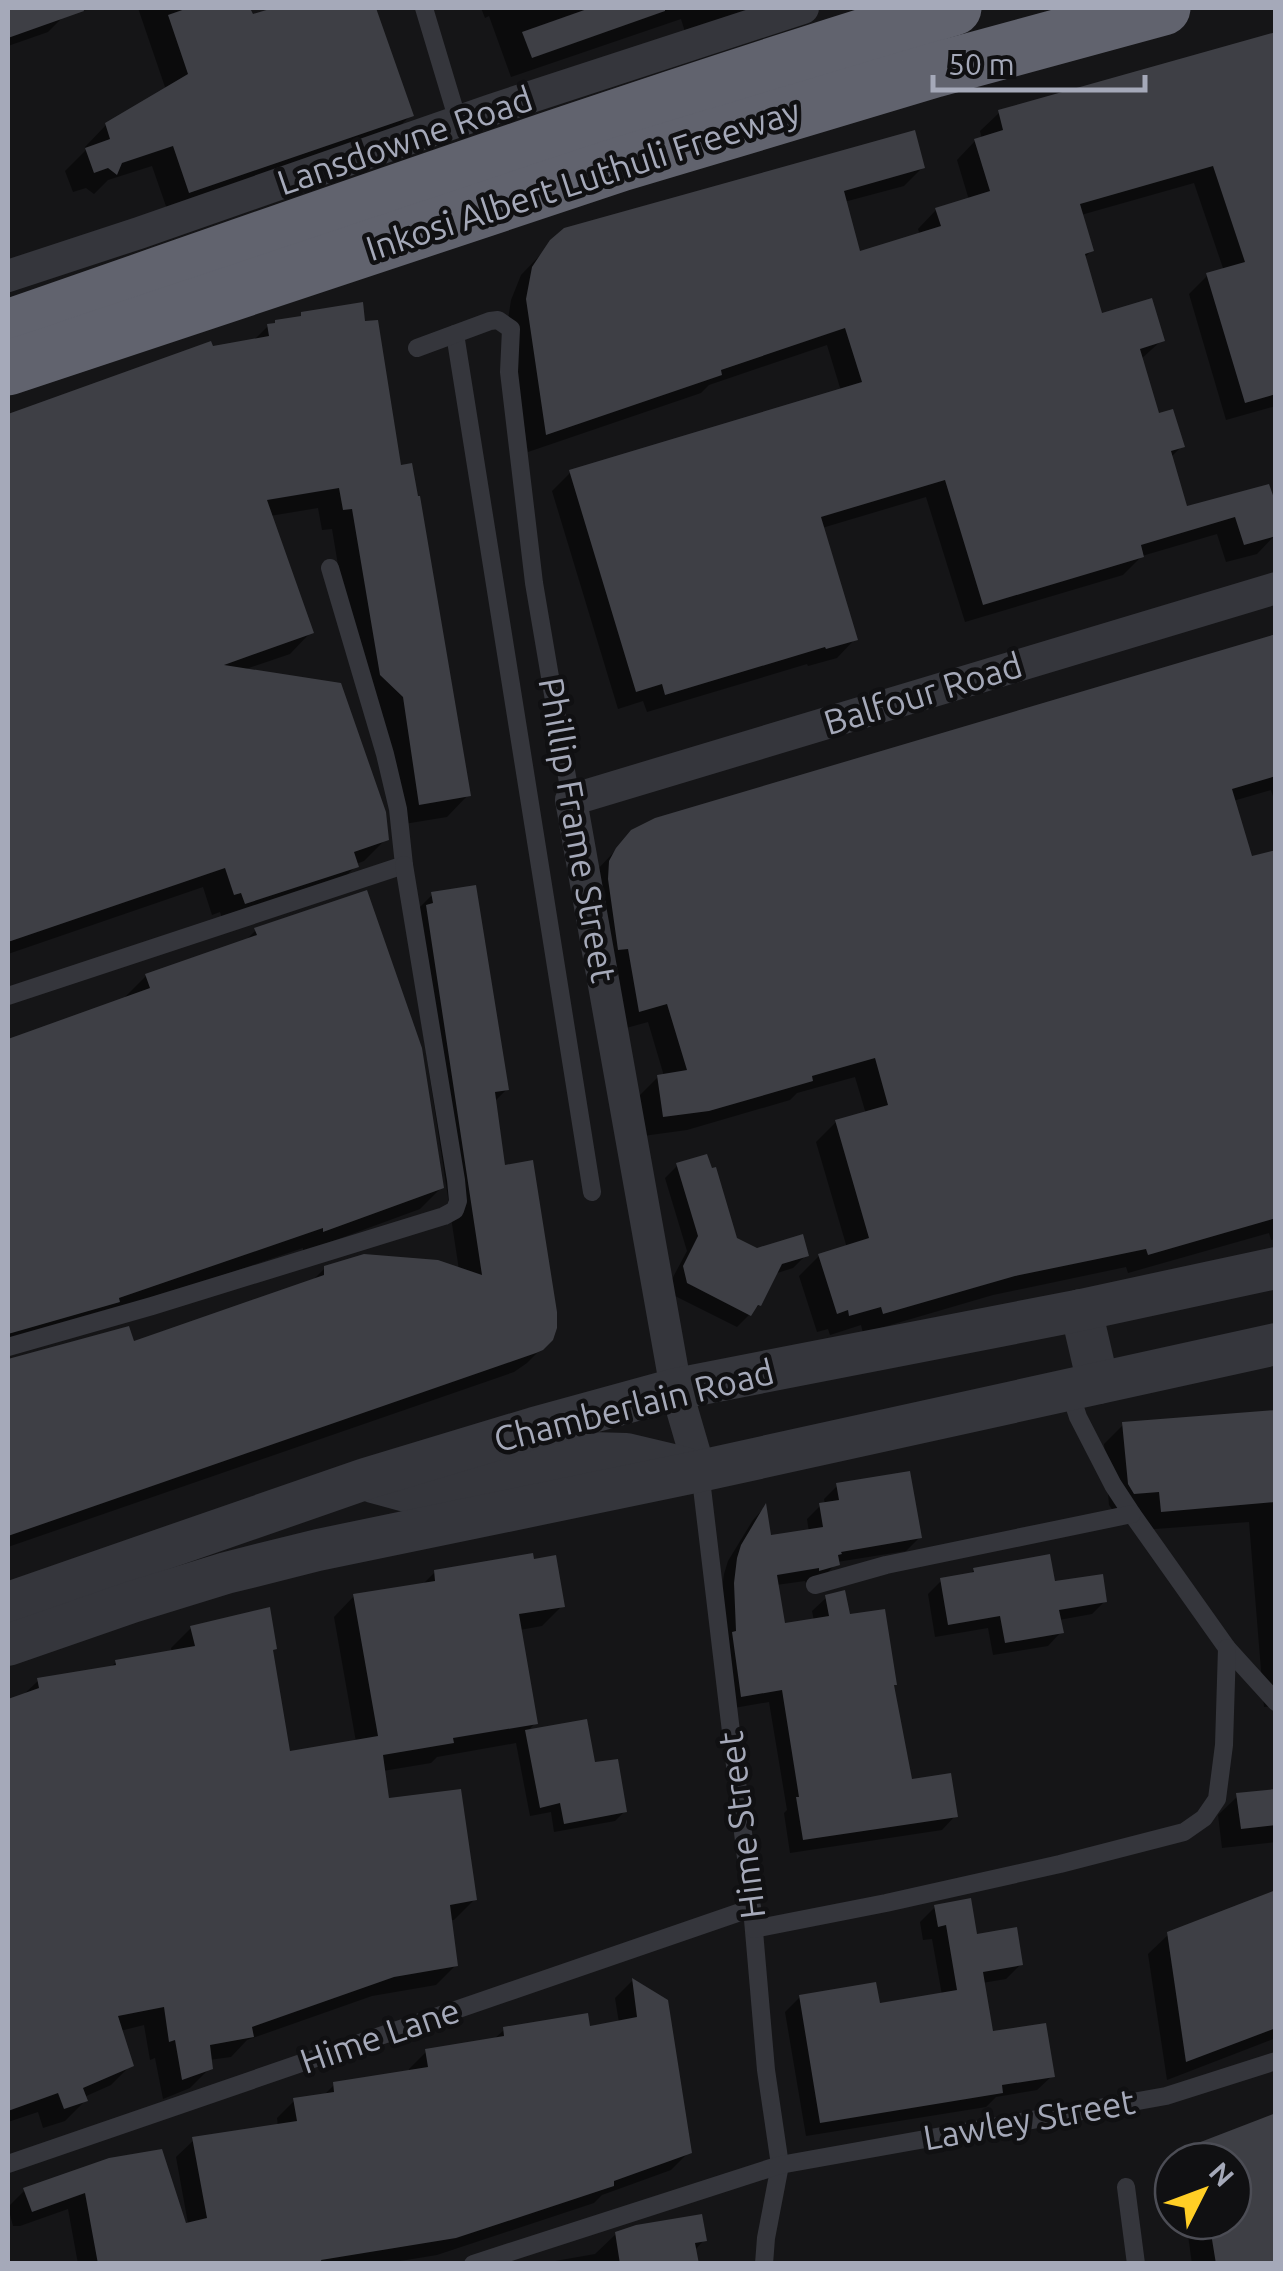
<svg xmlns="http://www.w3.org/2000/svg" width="1283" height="2271" font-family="Ubuntu,sans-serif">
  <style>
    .shadow { fill: #0007 }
    .building { fill: #3e3f45 }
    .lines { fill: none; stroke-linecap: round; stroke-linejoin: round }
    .service { stroke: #35363c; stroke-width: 18 }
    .minor { stroke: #35363c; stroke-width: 32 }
    .tertiary { stroke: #35363c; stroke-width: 42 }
    .motorway { stroke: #61636e; stroke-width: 55 }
    .labels { text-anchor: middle; stroke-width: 9; stroke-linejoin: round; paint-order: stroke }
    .street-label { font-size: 35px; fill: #a5a9b9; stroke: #101012 }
  </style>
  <rect width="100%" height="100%" fill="#151517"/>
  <!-- shadow -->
  <g class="shadow">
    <path d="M8 8H61L64 16 48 32 8 46Z"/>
    <path d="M138 8H248L251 18 281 8H373L411 115 390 136 168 212 152 166 108 180 94 194 86 188 73 192 65 171 86 150 85 147 106 125 166 90Z"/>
    <path d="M481 8H749L741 16 686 35 681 19 511 77 489 16 485 18Z"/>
    <path d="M1276 36V406L1226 420 1189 294 1207 276 1224 271 1194 183 1081 215 1092 250 1083 259 1100 316 1162 340 1140 360 1158 416 1182 446 1170 458 1186 509 1268 487 1275 535 1257 554 1226 562 1217 534 1142 556 1123 575 965 622 926 497 822 528 855 639 837 658 808 666 807 664 647 712 643 701 618 709 552 491 570 473 841 391 827 345 709 385 701 393 528 452 508 320 511 300 521 275 545 250 923 167 904 186 844 202 858 254 920 235 918 229 936 210 969 200 957 160 975 141 982 139 980 131 999 113Z"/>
    <path d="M302 315 399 468 468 795 447 817 398 825 360 697 332 529 322 530 318 508 270 516 311 632 290 654 243 670 386 839 364 861 356 864V866L335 887 224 924 220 912 212 915 203 887 8 954V417L211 349 253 341 268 326 298 319Z"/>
    <path d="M1276 637V806L1271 790 1233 801 1250 860 1276 852V1239L1271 1240 1269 1233 1128 1273 1126 1267 993 1295 863 1333 861 1325 830 1335 828 1329 817 1332 799 1276 819 1256 847 1248 816 1142 836 1122 866 1114 855 1077 797 1093 790 1100 687 1130 643 1136 638 1097 658 1077 664 1076 648 1022 619 1030 596 871 633 832Z"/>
    <path d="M433 894 507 1089 494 1102 503 1168 548 1342 527 1363 514 1372 8 1547V1361L132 1344 311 1282 325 1268 459 1270 407 927 413 914Z"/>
    <path d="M256 930 442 1187 420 1209 303 1252V1248L8 1348V1041L126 1000 125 997 146 976 243 943Z"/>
    <path d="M678 1165 735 1240 757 1251 806 1255 793 1268 774 1274 759 1305 737 1327 675 1296 671 1281 687 1251 665 1178Z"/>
    <path d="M1276 1411V1706L1264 1707 1249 1522 1142 1530 1114 1512 1109 1505 1104 1444 1123 1425Z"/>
    <path d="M837 1486 920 1537 906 1551 837 1562 823 1578 806 1583 805 1581 776 1585 783 1626 814 1621 812 1611 826 1598 848 1617 892 1686 910 1782 955 1816 942 1830 790 1853 784 1813 787 1810 769 1702 728 1709 721 1598 724 1574 728 1561 753 1520 764 1508 769 1538 809 1532 807 1519 820 1506 825 1505 824 1499Z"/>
    <path d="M974 1570 1053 1584 1105 1601 1092 1614 1059 1620 1061 1632 1048 1646 993 1655 988 1628 935 1637 928 1594 941 1581 968 1576Z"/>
    <path d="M435 1572 562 1606 542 1626 520 1630 535 1723 526 1733 593 1765 625 1811 615 1821 554 1832 551 1812 530 1816 516 1743 437 1757 431 1763 383 1771 387 1800 475 1899 454 1920H450L456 1965 436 1985 372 1996 247 2040 231 2057 209 2060 210 2068 190 2088 163 2099 155 2058 150 2060 144 2025 120 2031 131 2065 111 2085 84 2097 85 2101 65 2121 43 2128 38 2112 8 2122V1702L22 1696 39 1680 110 1668 116 1662 172 1653 171 1648 191 1628 275 1648 271 1652 288 1754 356 1742 334 1617 354 1596 422 1585Z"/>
    <path d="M1276 1791V1842L1222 1848 1218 1815 1238 1796Z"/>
    <path d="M1276 1893V2038L1167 2080 1148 1954 1168 1935Z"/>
    <path d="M935 1907 975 1937 1021 1964 1006 1979 982 1983 991 2034 1052 2076 1037 2090 996 2097 986 2107 806 2136 785 2012 800 1997 878 2006 942 1995 932 1939 923 1940 920 1922Z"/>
    <path d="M632 1981 666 2002 689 2152 671 2170 602 2195 594 2203 437 2255 382 2264H78L68 2209 20 2226H13L8 2207 25 2190 110 2160 186 2230 189 2229 176 2157 194 2140 278 2127 277 2118 294 2101 323 2096 334 2085 409 2073V2069L427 2051 493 2040 504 2030 587 2029 619 2023 615 1998Z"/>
    <path d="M1276 2116V2264H1192L1186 2221H1233V2161H1184L1199 2145Z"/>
    <path d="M616 2234 704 2240 694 2251 696 2264H538L595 2254Z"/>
  </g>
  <!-- building -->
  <g class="building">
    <path d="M8 8H83L84 11 8 38Z"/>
    <path d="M188 8H250L253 14 273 8H376L414 116 189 193 173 146 122 163 117 175 108 168 94 173 85 148 110 139 105 123 188 74 168 15Z"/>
    <path d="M590 8H665V11L532 58 522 32Z"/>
    <path d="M1276 32V394L1245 403 1206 273 1245 262 1213 166 1080 204 1094 251 1085 254 1102 313 1152 298 1165 341 1140 349 1159 413 1173 409 1185 447 1171 451 1187 506 1269 484 1276 504V536L1244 545 1235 517 1141 545 1144 557 983 605 945 480 821 517 858 640 826 649 825 647 665 695 662 684 636 692 569 470 862 382 845 328 721 370 722 375 546 435 526 299 532 267 550 240 564 228 915 130 925 168 844 191 860 251 941 226 935 208 990 191 974 139 1003 130 998 110Z"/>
    <path d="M363 302 365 321 378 320 401 465 412 463 418 496H420L471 796 419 805 403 697 380 675 352 509 343 510 339 488 267 500 314 633 224 665 341 683 386 812 389 840 354 852 359 867 245 904 241 893 234 895 225 868 8 942V414L211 341 213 346 269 336 267 324 275 323V320L301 316V312Z"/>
    <path d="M1276 634V776L1232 789 1252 856 1276 850V1218L1148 1255 1146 1249 1015 1276 883 1314 881 1307 849 1316 848 1310 837 1314 818 1254 869 1238 835 1120 888 1105 875 1058 812 1076 813 1081 709 1111 663 1117 657 1075 687 1070 667 1004 639 1012 628 949 618 950 608 879 609 861 616 848 631 830 655 818Z"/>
    <path d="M476 885 509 1090 495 1092 505 1165 533 1160 557 1312V1328L553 1340 543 1350 536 1353 8 1536V1359L129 1326 134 1341 324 1275V1266L364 1254 438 1260 482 1275 426 905 433 903 431 892Z"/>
    <path d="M367 890 422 1048 444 1188 323 1232V1228L119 1298 120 1302 8 1334V1039L150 988 145 974 257 935 254 928Z"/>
    <path d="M707 1154 712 1168 716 1167 737 1238 757 1248 803 1234 809 1256 782 1264 761 1306 758 1305 751 1316 687 1283 683 1266 698 1236 676 1163Z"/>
    <path d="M1276 1410V1502L1161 1512 1159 1492 1134 1494 1128 1484 1122 1422Z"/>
    <path d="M910 1471 922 1538 841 1552 842 1554 838 1555 840 1565 819 1571V1568L777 1575 785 1623 829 1616 825 1595 845 1590 850 1614 885 1609 897 1685H894L912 1779 951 1773 958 1817 803 1840 796 1797H799L782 1690 741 1697 732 1632 736 1631 734 1583 737 1558 741 1545 766 1503 771 1535 823 1527 819 1503 839 1500 836 1483Z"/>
    <path d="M533 1553 534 1559 556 1555 565 1607 519 1614 538 1724 453 1738 454 1743 383 1755 389 1798 461 1789 477 1900 450 1905 458 1966 394 1977 252 2027 254 2037 210 2045 213 2069 182 2080 175 2040 169 2042 164 2007 118 2016 134 2066 83 2088 88 2101 64 2109 58 2093 8 2111V1699L39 1688 37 1678 116 1665 115 1660 195 1646 190 1626 270 1607 277 1649 273 1650 290 1751 378 1736 353 1594 435 1581 434 1570Z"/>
    <path d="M1050 1554 1055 1581 1103 1574 1107 1602 1059 1610 1064 1633 1005 1643 1000 1616 948 1625 940 1578 974 1572 973 1568Z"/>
    <path d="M587 1719 595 1762 618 1759 627 1812 564 1824 560 1803 540 1808 525 1730Z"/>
    <path d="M1276 1789V1825L1241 1829 1236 1793Z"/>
    <path d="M1276 1890V2028L1186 2062 1167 1932Z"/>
    <path d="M971 1898 977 1934 1017 1927 1023 1965 983 1972 993 2031 1046 2023 1055 2077 1002 2085 1003 2093 820 2123 799 1995 876 1982 880 2003 957 1990 946 1925 938 1927 934 1905Z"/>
    <path d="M632 1978 668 2000 692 2153 614 2181V2186L456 2238 321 2260 322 2264H98L85 2193 32 2212 23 2188 109 2158 162 2149 186 2223 207 2218 192 2137 297 2121 293 2098 334 2092 333 2082 428 2067 425 2049 504 2036 503 2027 588 2013 590 2026 637 2017Z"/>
    <path d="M1276 2113V2264H1216L1209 2221H1233V2161H1201L1198 2143Z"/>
    <path d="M702 2214 707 2241 695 2243 699 2264H620L615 2232 636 2225Z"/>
  </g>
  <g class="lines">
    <!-- service -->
    <g class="service">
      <path d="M424 8 458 121"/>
      <path d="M455 334 592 1192"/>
      <path d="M417 348 490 321 498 320 511 329 509 372 534 583 571 800"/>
      <path d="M8 996 404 865 398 809 385 754 330 568"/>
      <path d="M8 1347 152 1306 444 1216 455 1210 458 1201 456 1180 404 865"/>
      <path d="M1069 1389 1078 1417 1113 1485 1132 1514 1227 1648 1276 1702"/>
      <path d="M700 1471 752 1908 766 2070 780 2165 766 2238 764 2264"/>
      <path d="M815 1585 886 1565 1132 1514"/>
      <path d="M754 1929 886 1903 1060 1864 1184 1832 1204 1818 1217 1799 1224 1745 1227 1648"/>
      <path d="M8 2164 752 1908"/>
      <path d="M1126 2187 1136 2264"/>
      <path d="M473 2264 780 2165 1166 2096 1276 2061"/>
    </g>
    <!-- minor -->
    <g class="minor">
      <path d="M8 276 139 233 491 110 803 8"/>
      <path d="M700 1471 676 1389 571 800 1276 588"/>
    </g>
    <!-- tertiary -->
    <g class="tertiary">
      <path d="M1081 1310 1098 1383"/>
      <path d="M373 1482 417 1494 592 1453 626 1454 685 1468"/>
      <path d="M8 1603 365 1479 534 1428 676 1389 1081 1310 1276 1268"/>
      <path d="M8 1645 132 1602 226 1573 318 1550 700 1471 1276 1344"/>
    </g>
    <!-- motorway -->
    <g class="motorway">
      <path d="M8 327C322 218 636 105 954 8"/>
      <path d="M8 368 621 164 935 70 1163 8"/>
    </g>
  </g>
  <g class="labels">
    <!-- street labels -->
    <g class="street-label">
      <text transform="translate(405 141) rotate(-19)" y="12">Lansdowne Road</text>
      <text transform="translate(583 180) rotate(-18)" y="12">Inkosi Albert Luthuli Freeway</text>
      <text transform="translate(923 694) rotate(-17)" y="12">Balfour Road</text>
      <text transform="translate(577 830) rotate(80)" y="12">Phillip Frame Street</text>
      <text transform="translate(634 1406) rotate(-14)" y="12">Chamberlain Road</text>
      <text transform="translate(742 1825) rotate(-97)" y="12">Hime Street</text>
      <text transform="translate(380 2036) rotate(-19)" y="12">Hime Lane</text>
      <text transform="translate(1029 2120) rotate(-10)" y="12">Lawley Street</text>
    </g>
  </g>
  <!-- border -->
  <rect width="1283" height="2271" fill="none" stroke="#a5a9b9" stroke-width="20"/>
  <!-- north arrow -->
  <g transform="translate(1203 2191) rotate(48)"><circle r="48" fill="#101012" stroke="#4c4d55" stroke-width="2.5"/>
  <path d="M0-8L18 38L0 25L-18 38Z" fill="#ffce25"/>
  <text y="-15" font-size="28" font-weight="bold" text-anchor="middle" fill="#a5a9b9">N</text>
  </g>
  <!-- scale -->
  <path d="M933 75v15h212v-15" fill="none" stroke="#a5a9b9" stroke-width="5"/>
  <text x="948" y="75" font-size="30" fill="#a5a9b9" stroke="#101012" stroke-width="8" paint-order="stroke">50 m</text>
</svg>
